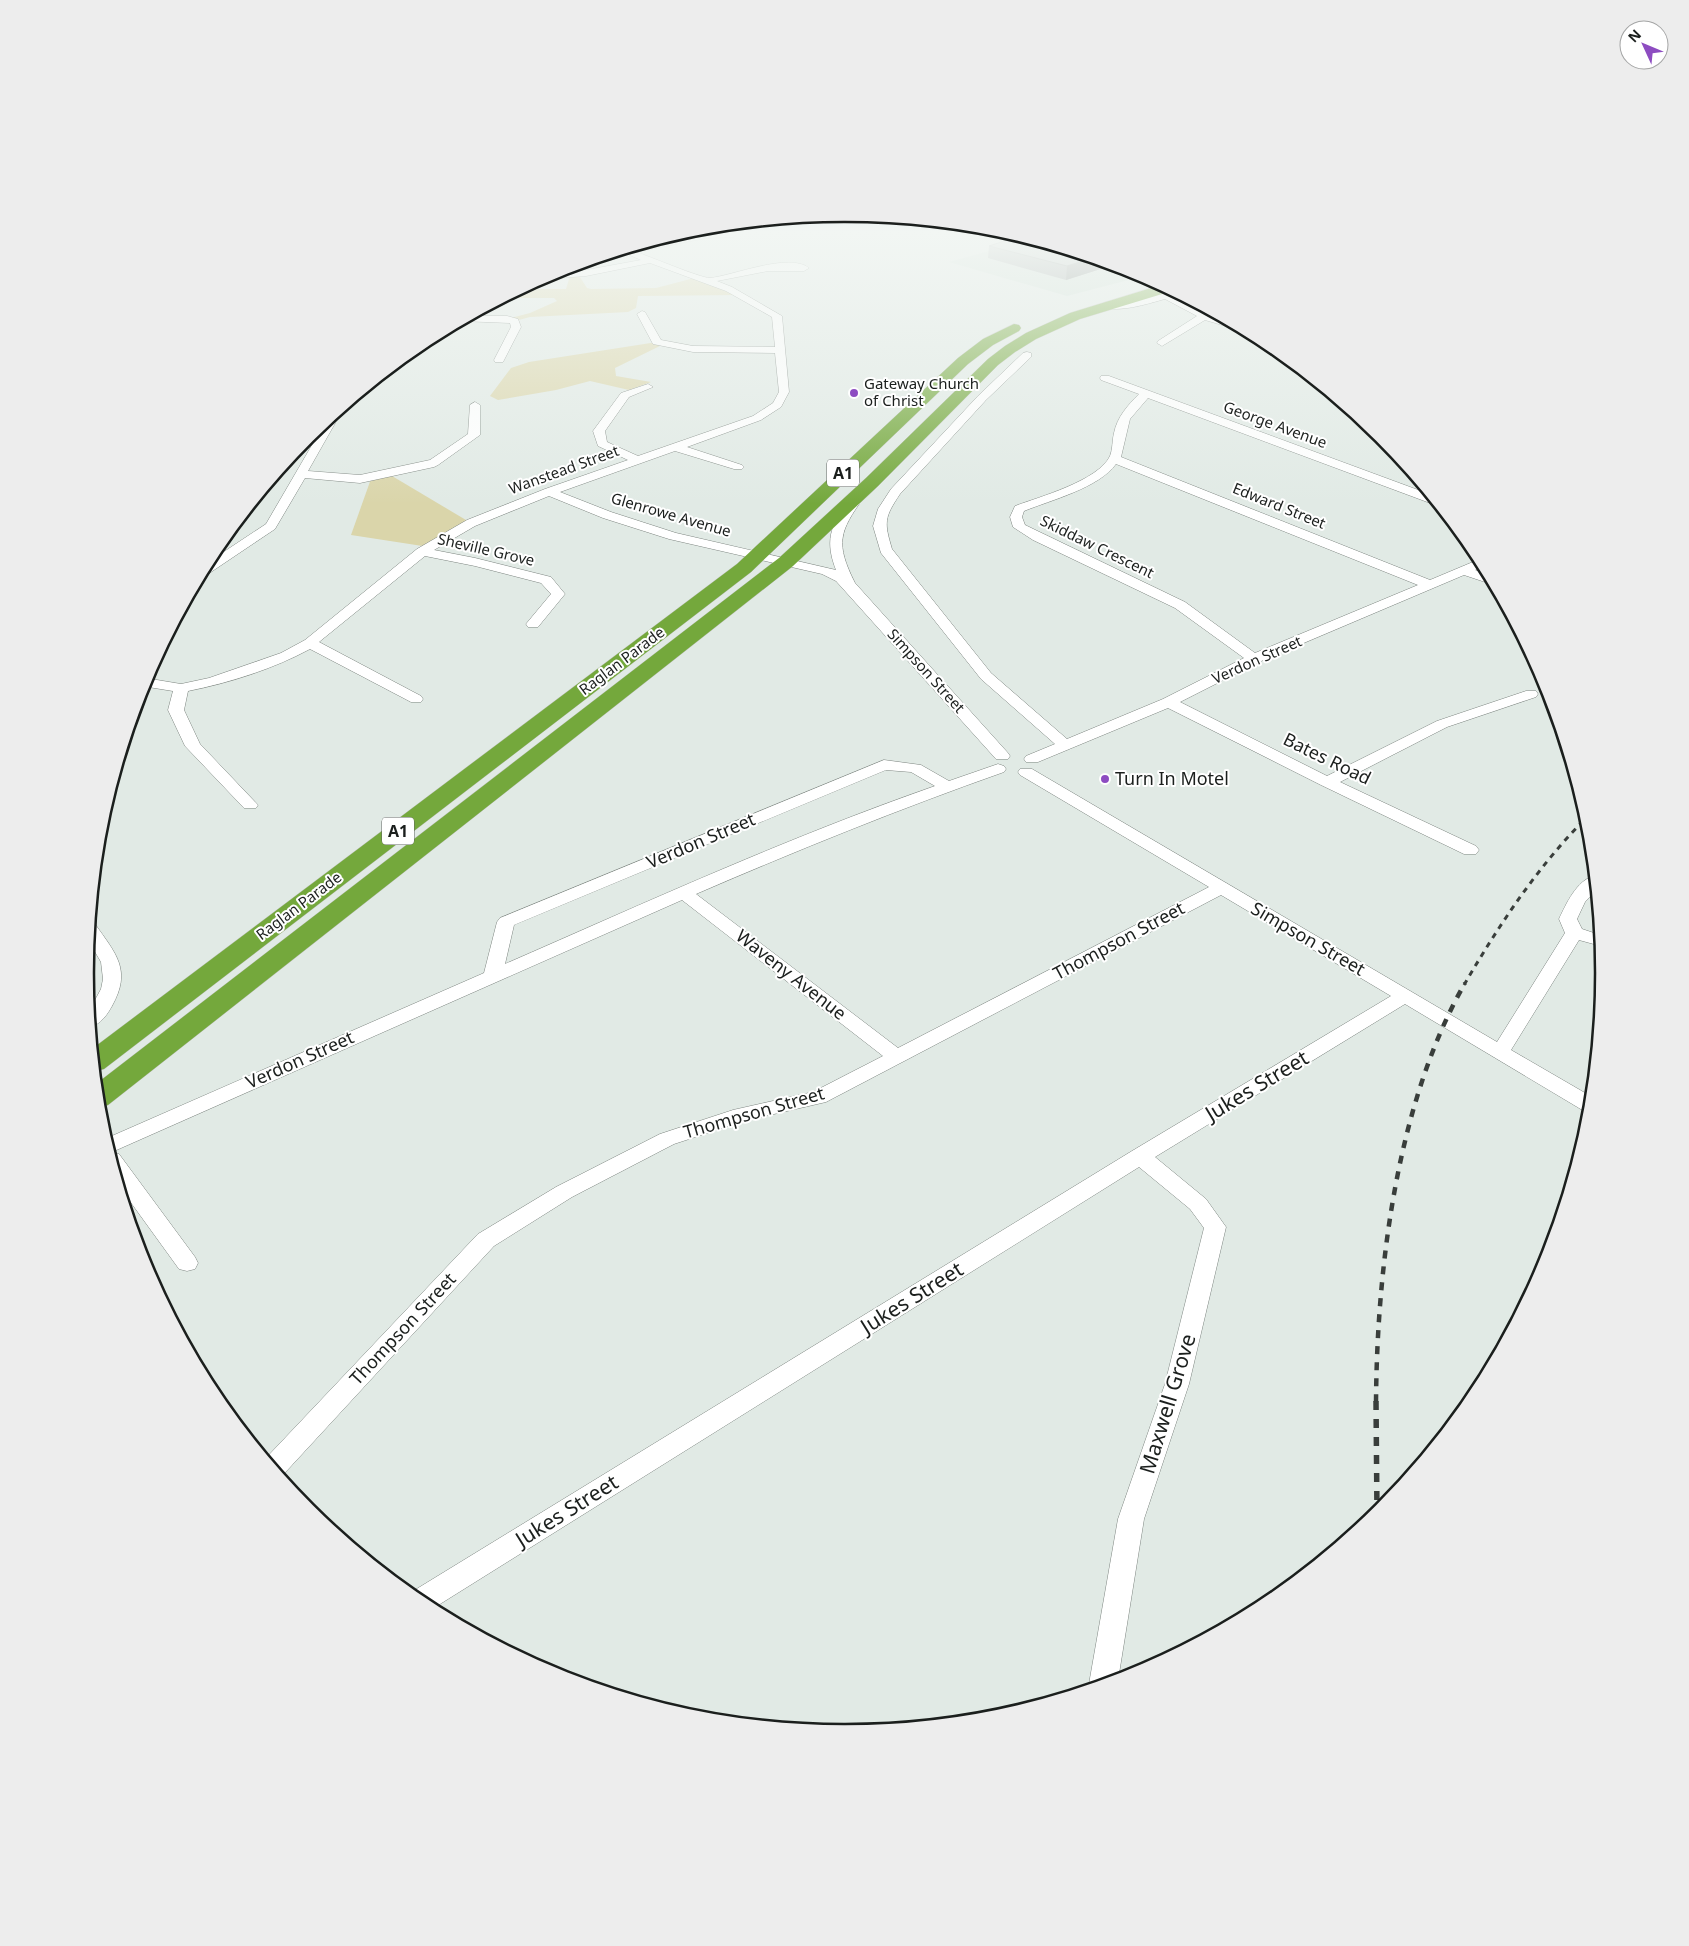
<svg xmlns="http://www.w3.org/2000/svg" width="1689" height="1946" font-family="'Noto Sans',sans-serif">
  <style>
    .built { fill: #cfdfd6 }
    .green { fill: #dad5aa }
    .lines { fill: none; stroke-linecap: round; stroke-linejoin: round }
    .minor-casing { stroke: #7d8580; stroke-width: 1 }
    .highway-casing { stroke: #c4c5c4; stroke-width: 1 }
    .minor { fill: #fff; fill-rule: evenodd }
    .highway { fill: #74a83c; fill-rule: evenodd }
    .rail-far2 { stroke: #393e3b; stroke-width: 3; stroke-dasharray: 5.5 5.5; stroke-linecap: butt }
    .rail-far1 { stroke: #393e3b; stroke-width: 4.5; stroke-dasharray: 8 8; stroke-linecap: butt }
    .rail { stroke: #393e3b; stroke-width: 5.5; stroke-dasharray: 9 9; stroke-linecap: butt }
    .wall { fill: #9ba3a3 }
    .shaded-wall { fill: #7e8584 }
    .building { fill: #b4bebd; stroke: #7e8584 }
    .poi-dot { fill: #8d4cc1; stroke: #fff; stroke-width: 2 }
    .labels { text-anchor: middle; stroke-width: 4; stroke-linejoin: round; paint-order: stroke }
    .far-poi-label { font-size: 15px; fill: #1b1f1d; stroke: #fff; text-anchor: start }
    .far-street-label { font-size: 15px; fill: #1b1f1d; stroke: #fff }
    .shield { fill: #fff; stroke: #5f6261; stroke-width: 1 }
    .shield-label { font-size: 16px; font-weight: bold; fill: #1b1f1d }
    .street-label { font-size: 18px; fill: #1b1f1d; stroke: #fff }
    .poi-label { font-size: 18px; fill: #1b1f1d; stroke: #fff; text-anchor: start }
    .near-street-label { font-size: 21px; fill: #1b1f1d; stroke: #fff }
    .rim { fill: none; stroke: #1b1f1d; stroke-width: 2.5 }
  </style>
  <rect width="100%" height="100%" fill="#e1eae5"/>
  <!-- built -->
  <path class="built" d="M974 232H1004L1135 271 1144 276 1067 296 949 262 1011 245Z"/>
  <!-- green -->
  <g class="green">
    <path d="M578 274 587 288 591 289 656 288 698 277 740 295 638 296 636 308 628 312 530 317 515 321 507 319 530 313 557 301 554 298H503L520 289H566L570 276Z"/>
    <path d="M657 342 664 344 615 368 616 376 651 382 629 390 590 381 556 390 498 400 490 396 511 368 529 362Z"/>
    <path d="M387 473 471 523 429 547 351 535 372 476Z"/>
  </g>
  <g class="lines">
    <!-- minor casing -->
    <g class="minor-casing">
      <g id="minor">
        <path d="M706 232H734L737 234 733 237 706 238 636 252C649 256 700 278 710 278 732 276 789 252 809 268L804 271H768L717 281 732 287 782 316 789 392 781 407 761 420 687 447 742 465 744 467 742 469H734L675 451 560 492 611 512 676 533 836 570C823 537 833 521 854 494H862L864 497C839 532 835 543 855 583L1008 753 1010 756 1008 759H996L836 581 822 574 669 539 603 518 549 496 475 526 434 550 475 558 551 577 565 594 538 627H528L526 624 551 594 541 583 475 566 425 556 319 642 421 696 423 699 421 702H411L310 649C273 669 229 683 188 691L184 710 200 744 258 805 256 808H244L185 746 168 710 173 691 142 686 145 678 181 684 209 678 281 653 305 640 417 549 467 520 545 489 628 460 598 446 593 431 621 393 648 384 653 387 629 397 605 431 607 442 638 456 753 416 773 403 779 392 775 353 693 352 653 344 637 314 642 311 645 312 661 340 693 346 775 347 772 317 726 291 650 263 586 276 559 278 542 277 550 273 586 270 641 260 620 251Z"/>
        <path d="M1172 291 1179 295 1174 296 1215 318 1229 321 1243 329 1239 330 1205 320 1162 346 1157 343 1158 341 1197 316 1165 299C1150 303 1114 315 1101 305L1106 302H1131Z"/>
        <path d="M470 316H507L518 319 521 327 503 362H495L494 360 511 327 510 323 461 321Z"/>
        <path d="M1027 352 1031 353V357L986 400 900 494C884 518 884 522 892 549L991 673 1067 739 1163 699 1244 658 1175 608 1033 540 1013 527 1010 517 1015 506C1039 497 1098 481 1110 456 1113 449 1112 440 1114 433 1117 417 1128 405 1139 394L1101 380 1100 378 1101 376H1109L1429 494 1437 503H1430L1148 398 1130 419 1121 457 1430 580 1480 559 1484 566 1475 570 1489 575 1494 585 1464 575 1259 662 1180 702 1327 776 1437 721 1526 691H1536L1538 694 1536 697 1447 727 1340 782 1476 846 1479 850 1476 854H1464L1321 785 1168 708 1038 762H1026L1024 759 1026 756 1055 744 981 679 881 553 873 526 878 509 891 489 978 396 1023 353ZM1116 464 1418 585 1255 653 1185 602 1025 525 1022 517 1024 511C1051 500 1099 488 1116 464Z"/>
        <path d="M475 402 480 405V435L438 465 434 467 360 483 305 478 275 529 208 574H201L207 563 266 524 326 421 341 409 342 411 308 471 360 475 430 460 468 434 470 405Z"/>
        <path d="M884 760 921 765 949 781 998 764 1004 766 1006 769 1004 772C899 809 798 850 696 894L898 1048 1209 887 1020 775 1018 772 1020 769H1032L1497 1042 1565 933 1559 919C1566 904 1577 880 1594 876L1596 890 1585 902 1577 919 1582 929 1600 935 1601 946 1579 940 1511 1050 1592 1097 1590 1113 1584 1111 1405 1004 1155 1157 1206 1199 1226 1227 1189 1384 1144 1519 1118 1680 1091 1688 1089 1684 1118 1519 1165 1384 1204 1228 1190 1209 1139 1167 432 1609 422 1604 410 1593 1132 1151 1391 996 1221 895 826 1102 744 1121 674 1144 572 1197 494 1246 281 1477 266 1459 267 1457 478 1234 556 1187 660 1134 733 1110 813 1092 883 1056 682 900 112 1152 119 1154 195 1257 198 1263 195 1269 187 1271 179 1269 119 1186 105 1139 484 973 497 922 500 918ZM886 770 911 772 935 786C789 837 647 902 505 964L514 925Z"/>
        <path d="M90 923 95 924C116 954 132 970 112 1006 107 1015 101 1024 90 1027L89 1011 101 989 103 979 101 962 88 940Z"/>
      </g>
    </g>
    <!-- highway casing -->
    <g class="highway-casing">
      <g id="highway">
        <path d="M1161 285 1172 291 1080 319 1036 339 1015 352 998 365 878 486 793 566 108 1105 98 1108 96 1084 779 558 866 478 988 359 1005 346 1026 333 1070 313Z"/>
        <path d="M1014 324 1019 325 1021 328 1019 331 993 345 968 364 751 572 104 1069 95 1071 92 1049 737 564 958 358 983 339Z"/>
      </g>
    </g>
    <!-- minor -->
    <use href="#minor" class="minor"/>
    <!-- highway -->
    <use href="#highway" class="highway"/>
    <!-- rail-far2 -->
    <path class="rail-far2" d="M1464 985C1499 925 1538 866 1587 817"/>
    <!-- rail-far1 -->
    <path class="rail-far1" d="M1376 1402C1377 1267 1397 1102 1465 983"/>
    <!-- rail -->
    <path class="rail" d="M1376 1401 1377 1514"/>
  </g>
  <!-- wall -->
  <path class="wall" d="M1020 236 1113 265 1066 280 988 258 989 246Z"/>
  <!-- shaded-wall -->
  <path class="shaded-wall" d="M1093 258 1113 265 1066 280 1067 266Z"/>
  <!-- building -->
  <path class="building" d="M1020 236 1093 258 1067 266 989 246Z"/>
  <!-- sky -->
  <linearGradient id="sky" x2="0" y2="1"><stop stop-color="#83c0e8"/><stop offset="0.46" stop-color="#f2f6f3"/><stop offset="1" stop-color="#f2f6f3" stop-opacity="0"/></linearGradient>
  <rect width="1689" height="504" fill="url(#sky)"/>
  <!-- markers -->
  <g class="poi-dot">
    <circle cx="854" cy="393" r="5"/>
    <circle cx="1105" cy="779" r="5"/>
  </g>
  <g class="labels">
    <!-- far-poi labels -->
    <g class="far-poi-label">
      <text x="864" y="389">Gateway Church<tspan x="864" dy="17">of Christ</tspan></text>
    </g>
    <!-- far-street labels -->
    <g class="far-street-label">
      <text transform="translate(1275 425) rotate(20)" y="5">George Avenue</text>
      <text transform="translate(564 470) rotate(-20)" y="5">Wanstead Street</text>
      <text transform="translate(1279 506) rotate(22)" y="5">Edward Street</text>
      <text transform="translate(671 515) rotate(16)" y="5">Glenrowe Avenue</text>
      <text transform="translate(1097 547) rotate(26)" y="5">Skiddaw Crescent</text>
      <text transform="translate(486 550) rotate(13)" y="5">Sheville Grove</text>
      <text transform="translate(1257 660) rotate(-24)" y="5">Verdon Street</text>
      <text transform="translate(622 661) rotate(-37)" y="5">Raglan Parade</text>
      <text transform="translate(926 671) rotate(48)" y="5">Simpson Street</text>
      <text transform="translate(299 906) rotate(-37)" y="5">Raglan Parade</text>
    </g>
    <!-- shield labels -->
    <g class="shield">
      <rect x="827" y="459.5" width="32" height="27" rx="4"/>
      <rect x="382" y="817.5" width="32" height="27" rx="4"/>
    </g>
    <g class="shield-label">
      <text x="843" y="479">A1</text>
      <text x="398" y="837">A1</text>
    </g>
    <!-- street labels -->
    <g class="street-label">
      <text transform="translate(1327 759) rotate(26)" y="6">Bates Road</text>
      <text transform="translate(701 841) rotate(-23)" y="6">Verdon Street</text>
      <text transform="translate(1308 939) rotate(30)" y="6">Simpson Street</text>
      <text transform="translate(1119 941) rotate(-28)" y="6">Thompson Street</text>
      <text transform="translate(791 975) rotate(38)" y="6">Waveny Avenue</text>
      <text transform="translate(300 1060) rotate(-24)" y="6">Verdon Street</text>
      <text transform="translate(754 1113) rotate(-16)" y="6">Thompson Street</text>
      <text transform="translate(403 1329) rotate(-47)" y="6">Thompson Street</text>
    </g>
    <!-- poi labels -->
    <g class="poi-label">
      <text x="1115" y="785">Turn In Motel</text>
    </g>
    <!-- near-street labels -->
    <g class="near-street-label">
      <text transform="translate(1257 1086) rotate(-31)" y="7">Jukes Street</text>
      <text transform="translate(912 1298) rotate(-32)" y="7">Jukes Street</text>
      <text transform="translate(1168 1404) rotate(-73)" y="7">Maxwell Grove</text>
      <text transform="translate(567 1511) rotate(-32)" y="7">Jukes Street</text>
    </g>
  </g>
  <!-- crop -->
  <path d="M0 0H1689V1946H0ZM844 222H845A750 750 0 0 1 1595 972V974A750 750 0 0 1 845 1724H844A750 750 0 0 1 94 974V972A750 750 0 0 1 844 222Z" fill="#ededed" fill-rule="evenodd"/>
  <path class="rim" d="M844 222H845A750 750 0 0 1 1595 972V974A750 750 0 0 1 845 1724H844A750 750 0 0 1 94 974V972A750 750 0 0 1 844 222Z"/>
  <!-- north arrow -->
  <g transform="translate(1644 45) rotate(314)"><circle r="24" fill="#ffffff" stroke="#a4a5a5"/>
  <path d="M0-4L9 19L0 12L-9 19Z" fill="#8d4cc1"/>
  <text y="-8" font-size="14" font-weight="bold" text-anchor="middle" fill="#1b1f1d">N</text>
  </g>
</svg>
